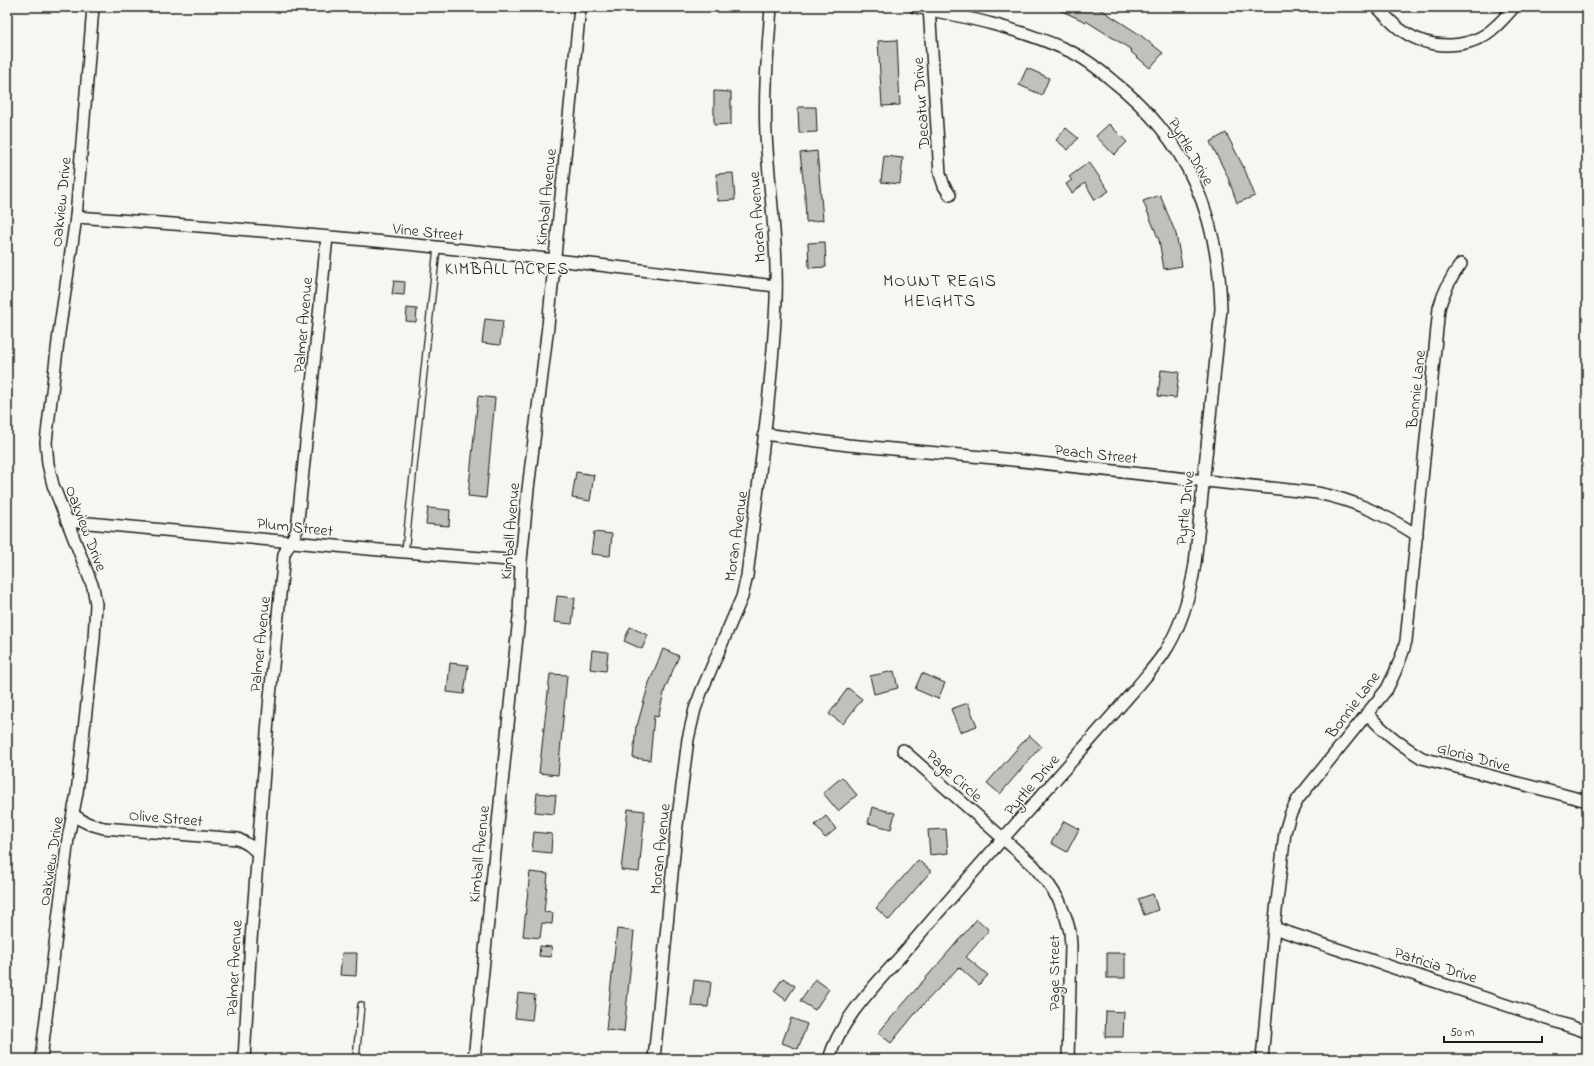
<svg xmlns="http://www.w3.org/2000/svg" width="1594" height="1066" font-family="'Indie Flower',sans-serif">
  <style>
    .building { fill: #c0c0bd; stroke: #1c1c1c }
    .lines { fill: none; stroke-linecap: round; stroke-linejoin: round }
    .service-casing { stroke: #1c1c1c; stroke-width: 8 }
    .minor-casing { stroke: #1c1c1c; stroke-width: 14 }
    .service { stroke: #f6f6f2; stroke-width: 5.5 }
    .minor { stroke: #f6f6f2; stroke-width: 11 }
    .labels { text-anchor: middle; stroke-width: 3; stroke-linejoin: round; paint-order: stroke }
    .street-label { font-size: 16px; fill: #1c1c1c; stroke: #f6f6f2 }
    .neighbourhood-label { font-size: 17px; letter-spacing: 1px; fill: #1c1c1c; stroke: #f6f6f2 }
  </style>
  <rect width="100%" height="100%" fill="#f6f6f2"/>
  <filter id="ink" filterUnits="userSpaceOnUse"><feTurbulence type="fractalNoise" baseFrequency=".025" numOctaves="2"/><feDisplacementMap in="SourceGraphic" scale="8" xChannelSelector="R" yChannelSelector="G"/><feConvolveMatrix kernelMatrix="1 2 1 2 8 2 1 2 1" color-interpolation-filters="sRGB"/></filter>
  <g filter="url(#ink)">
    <!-- building -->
    <g class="building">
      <path d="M1053 7H1097L1139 34 1163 53 1150 68 1131 52 1132 50 1086 21V22Z"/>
      <path d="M897 40 900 105 882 106 878 41Z"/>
      <path d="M1027 68 1049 78 1042 95 1019 85Z"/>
      <path d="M714 91 731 92V124L714 125Z"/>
      <path d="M798 107H816L817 132 799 133Z"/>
      <path d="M1109 124 1127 142 1114 155 1096 136Z"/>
      <path d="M1066 128 1078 138 1068 150 1056 140Z"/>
      <path d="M1226 133 1245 170 1255 196 1237 203 1227 175 1210 142Z"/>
      <path d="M817 151 823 220 806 222 805 196 800 153Z"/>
      <path d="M884 156 903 158 900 184 881 182Z"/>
      <path d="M1089 162 1109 191 1095 200 1085 183 1072 193 1066 184 1072 180 1069 177Z"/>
      <path d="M733 173 735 200 718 201 716 174Z"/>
      <path d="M1160 195 1176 234 1182 266 1164 269 1159 240 1143 201Z"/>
      <path d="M825 242 826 267 809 268 808 243Z"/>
      <path d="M394 281 405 282 404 295 392 294Z"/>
      <path d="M407 308 417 309 416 322 406 321Z"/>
      <path d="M485 319 503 321 500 345 482 343Z"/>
      <path d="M1161 370 1179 372 1176 398 1158 396Z"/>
      <path d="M478 396 495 398 486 498 468 496Z"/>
      <path d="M576 472 594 475 590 501 572 498Z"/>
      <path d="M428 508 450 510 449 526 426 524Z"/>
      <path d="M594 532 612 534 610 556 591 554Z"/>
      <path d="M557 596 575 598 572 624 554 622Z"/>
      <path d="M630 627 648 635 642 649 624 641Z"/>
      <path d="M663 649 679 656 665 689 658 717 654 716 650 760 633 758 636 726H637L649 683Z"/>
      <path d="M592 650 608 652 606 671 590 669Z"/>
      <path d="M450 663 468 665 464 694 447 692Z"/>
      <path d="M894 671 898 688 874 694 870 676Z"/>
      <path d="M922 673 945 683 938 699 915 689Z"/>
      <path d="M550 674 567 675 558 775 539 773Z"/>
      <path d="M848 688 862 699 843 724 829 714Z"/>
      <path d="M968 703 977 726 960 732 951 709Z"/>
      <path d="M1029 735 1041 746 1000 794 987 783Z"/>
      <path d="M842 777 857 795 838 811 823 793Z"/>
      <path d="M537 793 556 795 554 814 535 812Z"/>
      <path d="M872 807 895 813 891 829 868 823Z"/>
      <path d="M628 809 645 811 639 872 621 870Z"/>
      <path d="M826 816 836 829 825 838 815 825Z"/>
      <path d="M1064 821 1079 829 1067 852 1051 843Z"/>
      <path d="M946 829 948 853 930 855 928 830Z"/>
      <path d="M534 832 552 834 551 853 532 851Z"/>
      <path d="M918 860 931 871 889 920 876 908Z"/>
      <path d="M530 872 548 874 544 912 553 913 552 924 542 923 540 938 523 936Z"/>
      <path d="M1153 894 1158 910 1144 915 1138 899Z"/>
      <path d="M977 919 989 930 966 957 988 975 979 985 959 967 919 1009 891 1043 878 1033Z"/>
      <path d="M617 929 634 931 624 1032 606 1030Z"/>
      <path d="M540 946 552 947 551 957 539 956Z"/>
      <path d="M342 953H357L356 976 340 975Z"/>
      <rect x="1107" y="953" width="18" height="25"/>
      <path d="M783 978 795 986 786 1000 774 991Z"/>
      <path d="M815 979 829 989 815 1010 800 1001Z"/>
      <path d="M694 980 711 982 708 1007 691 1006Z"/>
      <path d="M518 993 535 995 532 1020 515 1018Z"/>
      <path d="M1106 1011 1124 1012 1123 1037H1105Z"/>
      <path d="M791 1018 807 1024 798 1049 782 1043Z"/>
    </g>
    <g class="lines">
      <!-- service casing -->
      <g class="service-casing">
        <g id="service">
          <path d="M405 552 437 248"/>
          <path d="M356 1059 361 1005"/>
        </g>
      </g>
      <!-- minor casing -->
      <g class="minor-casing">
        <g id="minor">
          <path d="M929 7 940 174 944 186 950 195"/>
          <path d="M1377 7C1385 15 1394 26 1404 32 1431 50 1471 50 1495 27 1502 21 1508 14 1514 7"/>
          <path d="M76 217C236 228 396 241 555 260 629 268 702 278 776 286"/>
          <path d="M764 434 848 445 994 458 1317 493C1354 500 1385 515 1417 535"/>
          <path d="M67 521 379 550 521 561"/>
          <path d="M1367 713C1383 732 1401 745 1422 758L1587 801"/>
          <path d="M903 750 1033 865 1047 882 1059 900 1066 918 1070 932 1071 946 1068 1059"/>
          <path d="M73 814C83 823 92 825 104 828L238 839 249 845 257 852"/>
          <path d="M1274 928 1587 1032"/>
          <path d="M41 1059 68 838 77 793 94 639 96 604 93 587 53 485 48 464 46 442 59 333 76 217 93 7"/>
          <path d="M244 1059 251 940 269 707 284 554 297 530 327 237"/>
          <path d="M474 1059 519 617 521 561 528 489 548 326 580 7"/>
          <path d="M654 1059 676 833 688 739 695 709 702 690 742 597 747 576C758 484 772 392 776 300 778 244 769 189 766 134 764 92 768 49 771 7"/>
          <path d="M829 1059C842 1014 884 977 913 942 986 856 1063 772 1137 687 1146 676 1156 665 1164 653 1182 626 1190 595 1195 564L1221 309C1219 217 1188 140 1114 82 1100 70 1084 57 1067 50 1018 28 967 17 915 7"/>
          <path d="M1262 1059 1274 928 1285 832 1290 815 1298 799 1387 689C1395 673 1402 658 1406 641L1439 308C1444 291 1450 278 1461 264"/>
        </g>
      </g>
      <!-- service -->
      <use href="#service" class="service"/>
      <!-- minor -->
      <use href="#minor" class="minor"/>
    </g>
  </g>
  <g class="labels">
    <!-- street labels -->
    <g class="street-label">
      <text transform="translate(920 103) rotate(-94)" y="6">Decatur Drive</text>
      <text transform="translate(1192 151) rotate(60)" y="6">Pyrtle Drive</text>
      <text transform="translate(545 197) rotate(-84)" y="6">Kimball Avenue</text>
      <text transform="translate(60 202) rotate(-84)" y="6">Oakview Drive</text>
      <text transform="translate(756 217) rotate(-94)" y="6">Moran Avenue</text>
      <text transform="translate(428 231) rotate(6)" y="6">Vine Street</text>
      <text transform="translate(302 325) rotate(-85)" y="6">Palmer Avenue</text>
      <text transform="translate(1415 389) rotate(-84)" y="6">Bonnie Lane</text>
      <text transform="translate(1096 453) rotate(6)" y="6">Peach Street</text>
      <text transform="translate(1184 508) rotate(-84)" y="6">Pyrtle Drive</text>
      <text transform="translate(295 526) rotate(6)" y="6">Plum Street</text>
      <text transform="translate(87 528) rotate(69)" y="6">Oakview Drive</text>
      <text transform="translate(509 531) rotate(-85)" y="6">Kimball Avenue</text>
      <text transform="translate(735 536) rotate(-82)" y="6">Moran Avenue</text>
      <text transform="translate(259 644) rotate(-84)" y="6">Palmer Avenue</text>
      <text transform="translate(1352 704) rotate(-53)" y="6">Bonnie Lane</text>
      <text transform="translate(1474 756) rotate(15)" y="6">Gloria Drive</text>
      <text transform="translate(955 775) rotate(42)" y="6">Page Circle</text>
      <text transform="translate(1031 784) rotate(-49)" y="6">Pyrtle Drive</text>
      <text transform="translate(166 817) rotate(5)" y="6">Olive Street</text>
      <text transform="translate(659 849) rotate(-84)" y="6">Moran Avenue</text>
      <text transform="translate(478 854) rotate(-84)" y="6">Kimball Avenue</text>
      <text transform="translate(50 861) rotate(-81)" y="6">Oakview Drive</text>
      <text transform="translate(1436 964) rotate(18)" y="6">Patricia Drive</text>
      <text transform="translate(233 968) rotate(-87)" y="6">Palmer Avenue</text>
      <text transform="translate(1053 973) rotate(-90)" y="6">Page Street</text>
    </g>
    <!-- neighbourhood labels -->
    <g class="neighbourhood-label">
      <text x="507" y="274">KIMBALL ACRES</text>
      <text x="940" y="286">MOUNT REGIS<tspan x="940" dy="20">HEIGHTS</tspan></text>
    </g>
  </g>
  <!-- margin -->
  <rect width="1594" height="1066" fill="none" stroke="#f6f6f2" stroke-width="24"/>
  <rect x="12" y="12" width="1570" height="1042" fill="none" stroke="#1c1c1c" stroke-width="1.5" filter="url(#ink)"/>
  <!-- scale -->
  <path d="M1444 1036v6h98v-6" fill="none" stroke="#1c1c1c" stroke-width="2"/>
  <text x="1450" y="1036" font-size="12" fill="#1c1c1c" stroke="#f6f6f2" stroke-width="3" paint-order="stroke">50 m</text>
</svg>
